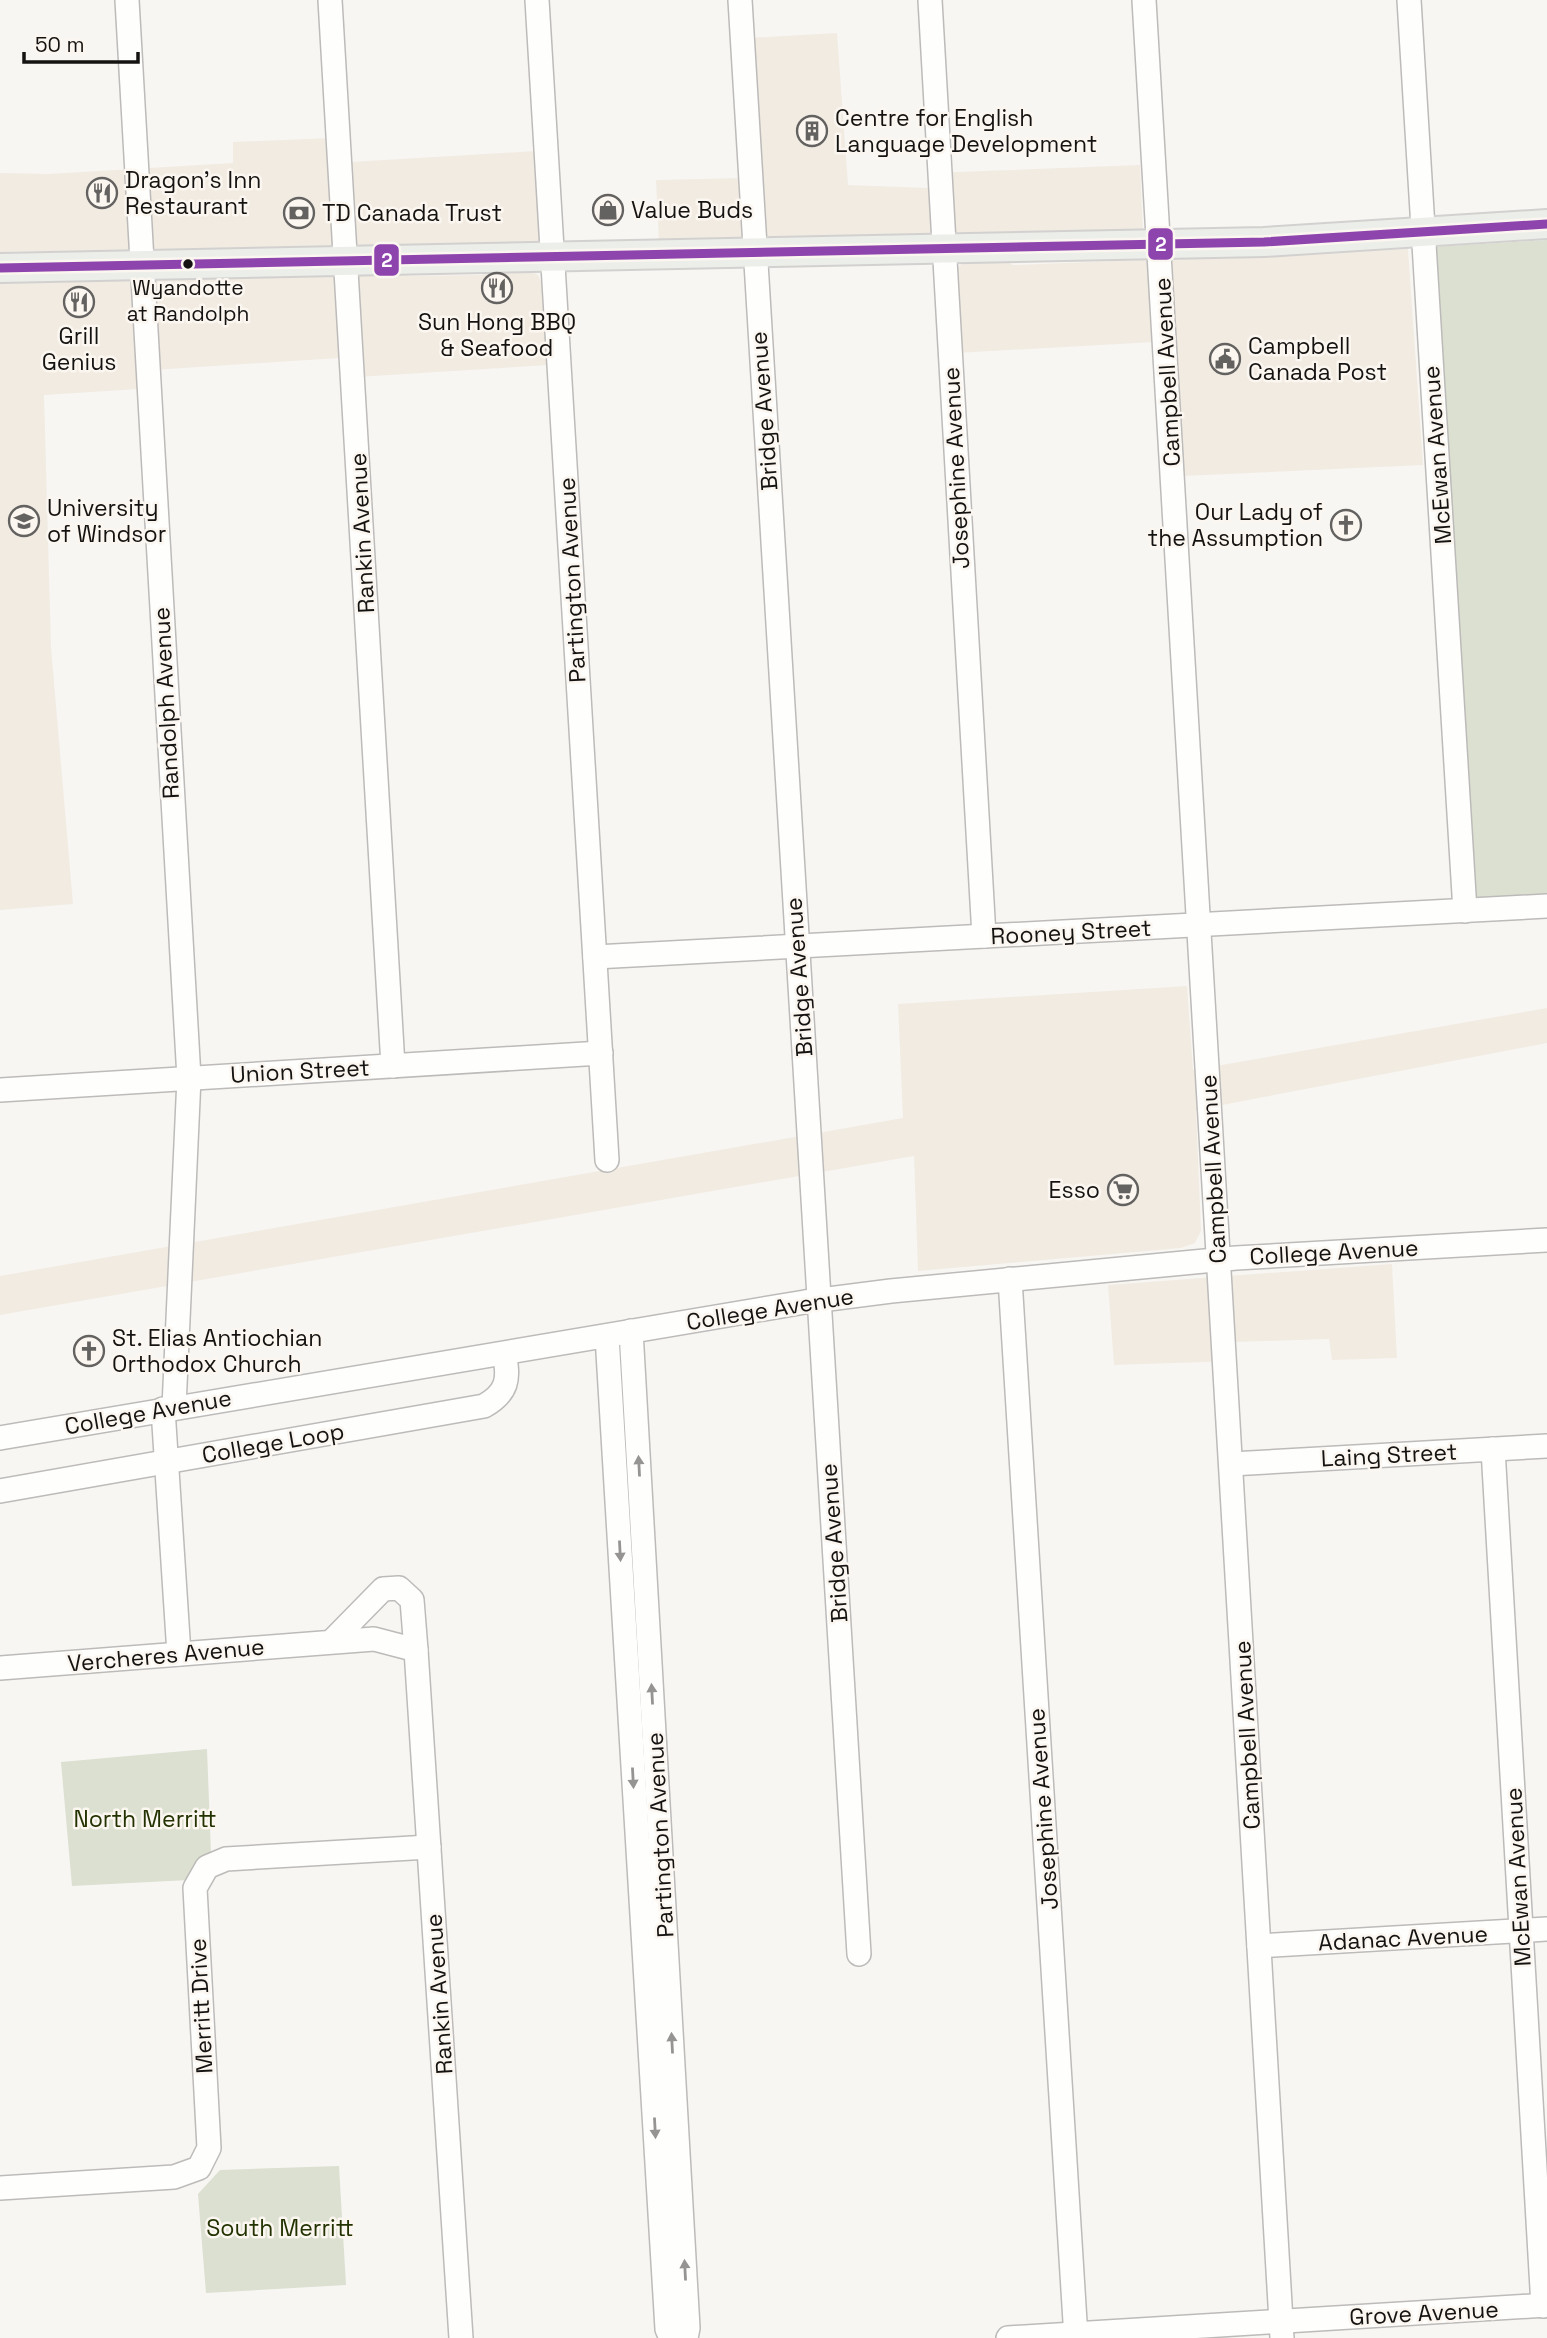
<svg xmlns="http://www.w3.org/2000/svg" width="1547" height="2338" font-family="'Space Grotesk',sans-serif">
  <style>
    .built { fill: #f1ebe2 }
    .green { fill: #dbe0d1 }
    .lines { fill: none; stroke-linecap: round; stroke-linejoin: round }
    .minor-casing { stroke: #bdbbb9; stroke-width: 26 }
    .major-casing { stroke: #d2d1d0; stroke-width: 32 }
    .minor { stroke: #fefefd; stroke-width: 23 }
    .major { stroke: #eceee9; stroke-width: 28 }
    .bus-1-casing { stroke: #fbf6f0; stroke-width: 14 }
    .bus-1 { stroke: #8e44ad; stroke-width: 9 }
    .oneway { fill: #959493 }
    .bus-dot { fill: #151311; stroke: #fbf6f0; stroke-width: 2.5 }
    .labels { text-anchor: middle; stroke-width: 5; stroke-linejoin: round; paint-order: stroke }
    .bus-label { font-size: 21px; fill: #151311; stroke: #fbf6f0 }
    .poi-label { font-size: 23px; fill: #151311; stroke: #fbf6f0; text-anchor: start }
    .street-label { font-size: 23px; fill: #151311; stroke: #fbf6f0 }
    .park-label { font-size: 23px; fill: #223200; stroke: #fbf6f0 }
    .line-badge { stroke: #fbf6f0; stroke-width: 2.5 }
    .badge-label { font-size: 19px; text-anchor: middle; font-weight: bold; fill: #fff }
  </style>
  <rect width="100%" height="100%" fill="#f8f6f3"/>
  <!-- built -->
  <g class="built">
    <path d="M837 33 848 185 928 188 929 173 1140 165 1143 233 773 241 764 235 747 38Z"/>
    <path d="M331 138 334 163 536 151 540 235 538 243 530 249 291 253 281 247 201 249 191 255 89 256 79 251 0 252V173L48 174 233 163V142Z"/>
    <path d="M743 178 746 232 742 241 659 243 656 180Z"/>
    <path d="M1408 249 1423 465 1183 476 1172 341 956 353 953 277 958 267 968 260 1002 258 1013 265Z"/>
    <path d="M523 267 538 275 543 287 549 365 341 378 339 358 138 371V389L44 395 51 647 73 904 0 910V283L87 281 99 275 398 269 409 276 481 275 498 269Z"/>
    <path d="M1187 986 1193 1070 1547 1008V1043L1196 1110 1201 1231 1195 1243 1181 1248 918 1271 914 1156 0 1315V1276L903 1118 898 1004Z"/>
    <path d="M1392 1264 1397 1358 1332 1360 1329 1339 1235 1342V1361L1114 1365 1108 1285Z"/>
  </g>
  <!-- green -->
  <g class="green">
    <path d="M1547 240V898L1473 902 1432 247Z"/>
    <path d="M207 1749 211 1854 189 1880 72 1886 61 1762Z"/>
    <path d="M339 2166 346 2285 206 2293 198 2194 220 2170Z"/>
  </g>
  <g class="lines">
    <!-- minor casing -->
    <g class="minor-casing">
      <g id="minor">
        <path d="M127 0 189 1078 174 1407"/>
        <path d="M330 0 393 1066"/>
        <path d="M537 0 607 1160"/>
        <path d="M740 0 859 1954"/>
        <path d="M930 0 984 936"/>
        <path d="M1144 0 1282 2338"/>
        <path d="M1409 0 1465 911"/>
        <path d="M595 957 1547 906"/>
        <path d="M0 1090 601 1053"/>
        <path d="M1010 1279 1076 2338"/>
        <path d="M631 1331 688 2328 686 2338"/>
        <path d="M607 1336 667 2329 671 2338"/>
        <path d="M163 1409 179 1654"/>
        <path d="M0 1438 805 1302 891 1291 1236 1258 1547 1240"/>
        <path d="M1493 1449 1543 2306"/>
        <path d="M1231 1464 1547 1446"/>
        <path d="M0 1491 484 1406C507 1393 510 1379 504 1354"/>
        <path d="M416 1650 461 2338"/>
        <path d="M0 1668 374 1639 416 1650 412 1600 399 1588 383 1589 331 1642"/>
        <path d="M1259 1946 1547 1929"/>
        <path d="M0 2188 174 2177 199 2168 209 2148 195 1888 207 1867 226 1859 429 1847"/>
        <path d="M1008 2338 1547 2305"/>
      </g>
    </g>
    <!-- major casing -->
    <g class="major-casing">
      <path id="major" d="M0 268 1264 242 1547 224"/>
    </g>
    <!-- minor -->
    <use href="#minor" class="minor"/>
    <!-- major -->
    <use href="#major" class="major"/>
    <!-- bus-1 casing -->
    <g class="bus-1-casing">
      <path id="bus-1" d="M0 268 1264 242 1547 224"/>
    </g>
    <!-- bus-1 -->
    <use href="#bus-1" class="bus-1"/>
  </g>
  <!-- one-way arrows -->
  <defs><path id="oneway-solid" d="M-6-.8H1V-3.2L6.5 0L1 3.2V.8H-6Z" transform="scale(1.75)"/></defs>
  <g class="oneway">
    <use href="#oneway-solid" transform="translate(639 1466) rotate(-93)"/>
    <use href="#oneway-solid" transform="translate(620 1551) rotate(87)"/>
    <use href="#oneway-solid" transform="translate(652 1694) rotate(-93)"/>
    <use href="#oneway-solid" transform="translate(633 1778) rotate(87)"/>
    <use href="#oneway-solid" transform="translate(672 2043) rotate(-93)"/>
    <use href="#oneway-solid" transform="translate(655 2128) rotate(87)"/>
    <use href="#oneway-solid" transform="translate(685 2270) rotate(-93)"/>
  </g>
  <!-- icons -->
  <defs>
    <g id="building-ring" transform="scale(1.575)"><circle r="9.5" fill="#fbf6f0" stroke="#646260" stroke-width="1.5"/><path d="M-4-6H4V6H1V3H-1V6H-4ZM-2.5-4.3h1.7v1.8h-1.7ZM.8-4.3h1.7v1.8H.8ZM-2.5-1h1.7V.8h-1.7ZM.8-1h1.7V.8H.8Z" fill="#646260"/></g>
    <g id="restaurant-ring" transform="scale(1.575)"><circle r="9.5" fill="#fbf6f0" stroke="#646260" stroke-width="1.5"/><path d="M-5-6h1v4h1v-4h1v4h1v-4h1v5L-1.5 .5V6h-2V.5L-5-1ZM5-6V6H3V1.5H1.5Q1.5-4 5-6Z" fill="#646260"/></g>
    <g id="shop-ring" transform="scale(1.575)"><circle r="9.5" fill="#fbf6f0" stroke="#646260" stroke-width="1.5"/><path d="M-5-2.5h2.3a2.7 3.5 0 0 1 5.4 0H5L5.5 6h-11ZM-1.5-2.5h3a1.5 2.3 0 0 0-3 0Z" fill="#646260"/></g>
    <g id="bank-ring" transform="scale(1.575)"><circle r="9.5" fill="#fbf6f0" stroke="#646260" stroke-width="1.5"/><path d="M-6-4H6V4H-6ZM0-2.3a2.3 2.3 0 1 0 0 4.6a2.3 2.3 0 1 0 0-4.6Z" fill="#646260"/></g>
    <g id="civic-ring" transform="scale(1.575)"><circle r="9.5" fill="#fbf6f0" stroke="#646260" stroke-width="1.5"/><path d="M-.6-6.5H3V-4.5H.6V-3L4-1V1h2V6H-6V1h2V-1L-.6-3ZM-1.2 2.5V6h2.4V2.5Z" fill="#646260"/></g>
    <g id="university-ring" transform="scale(1.575)"><circle r="9.5" fill="#fbf6f0" stroke="#646260" stroke-width="1.5"/><path d="M0-5L7-2L0 1L-7-2ZM-4 1L0 2.5L4 1V4Q0 6-4 4Z" fill="#646260"/></g>
    <g id="church-ring" transform="scale(1.575)"><circle r="9.5" fill="#fbf6f0" stroke="#646260" stroke-width="1.5"/><path d="M-1.2-6h2.4v3.5h3.3v2.4h-3.3V6h-2.4V-.1h-3.3v-2.4h3.3Z" fill="#646260"/></g>
    <g id="supermarket-ring" transform="scale(1.575)"><circle r="9.5" fill="#fbf6f0" stroke="#646260" stroke-width="1.5"/><path d="M-6-5.5h2.5l.6 2H6L4.5 2H-2.5L-4.4-4H-6ZM-1.5 3.2a1.3 1.3 0 1 0 .1 0ZM3 3.2a1.3 1.3 0 1 0 .1 0Z" fill="#646260"/></g>
  </defs>
  <g fill-rule="evenodd">
    <use href="#building-ring" x="812" y="131"/>
    <use href="#restaurant-ring" x="102" y="193"/>
    <use href="#shop-ring" x="608" y="210"/>
    <use href="#bank-ring" x="299" y="213"/>
    <use href="#restaurant-ring" x="497" y="288"/>
    <use href="#restaurant-ring" x="79" y="302"/>
    <use href="#civic-ring" x="1225" y="359"/>
    <use href="#university-ring" x="24" y="521"/>
    <use href="#church-ring" x="1346" y="525"/>
    <use href="#supermarket-ring" x="1123" y="1190"/>
    <use href="#church-ring" x="89" y="1351"/>
  </g>
  <!-- markers -->
  <circle class="bus-dot" cx="188" cy="264" r="6"/>
  <g class="labels">
    <!-- bus labels -->
    <g class="bus-label">
      <text x="188" y="295">Wyandotte<tspan x="188" dy="26">at Randolph</tspan></text>
    </g>
    <!-- poi labels -->
    <g class="poi-label">
      <text x="835" y="126">Centre for English<tspan x="835" dy="26">Language Development</tspan></text>
      <text x="125" y="188">Dragon's Inn<tspan x="125" dy="26">Restaurant</tspan></text>
      <text x="631" y="218">Value Buds</text>
      <text x="322" y="221">TD Canada Trust</text>
      <text x="497" y="330" text-anchor="middle">Sun Hong BBQ<tspan x="497" dy="26">&amp; Seafood</tspan></text>
      <text x="79" y="344" text-anchor="middle">Grill<tspan x="79" dy="26">Genius</tspan></text>
      <text x="1248" y="354">Campbell<tspan x="1248" dy="26">Canada Post</tspan></text>
      <text x="47" y="516">University<tspan x="47" dy="26">of Windsor</tspan></text>
      <text x="1323" y="520" text-anchor="end">Our Lady of<tspan x="1323" dy="26">the Assumption</tspan></text>
      <text x="1100" y="1198" text-anchor="end">Esso</text>
      <text x="112" y="1346">St. Elias Antiochian<tspan x="112" dy="26">Orthodox Church</tspan></text>
    </g>
    <!-- street labels -->
    <g class="street-label">
      <text transform="translate(1167 372) rotate(-93)" y="8">Campbell Avenue</text>
      <text transform="translate(764 411) rotate(-94)" y="8">Bridge Avenue</text>
      <text transform="translate(1437 455) rotate(-94)" y="8">McEwan Avenue</text>
      <text transform="translate(956 468) rotate(-93)" y="8">Josephine Avenue</text>
      <text transform="translate(362 533) rotate(-93)" y="8">Rankin Avenue</text>
      <text transform="translate(572 580) rotate(-93)" y="8">Partington Avenue</text>
      <text transform="translate(166 703) rotate(-93)" y="8">Randolph Avenue</text>
      <text transform="translate(1071 932) rotate(-3)" y="8">Rooney Street</text>
      <text transform="translate(799 977) rotate(-94)" y="8">Bridge Avenue</text>
      <text transform="translate(300 1071) rotate(-3)" y="8">Union Street</text>
      <text transform="translate(1213 1169) rotate(-93)" y="8">Campbell Avenue</text>
      <text transform="translate(1334 1252) rotate(-3)" y="8">College Avenue</text>
      <text transform="translate(770 1309) rotate(-9)" y="8">College Avenue</text>
      <text transform="translate(148 1412) rotate(-10)" y="8">College Avenue</text>
      <text transform="translate(273 1443) rotate(-10)" y="8">College Loop</text>
      <text transform="translate(1389 1455) rotate(-3)" y="8">Laing Street</text>
      <text transform="translate(834 1543) rotate(-94)" y="8">Bridge Avenue</text>
      <text transform="translate(166 1655) rotate(-5)" y="8">Vercheres Avenue</text>
      <text transform="translate(1247 1735) rotate(-93)" y="8">Campbell Avenue</text>
      <text transform="translate(1043 1809) rotate(-94)" y="8">Josephine Avenue</text>
      <text transform="translate(660 1835) rotate(-93)" y="8">Partington Avenue</text>
      <text transform="translate(1518 1877) rotate(-93)" y="8">McEwan Avenue</text>
      <text transform="translate(1403 1938) rotate(-3)" y="8">Adanac Avenue</text>
      <text transform="translate(439 1994) rotate(-94)" y="8">Rankin Avenue</text>
      <text transform="translate(201 2006) rotate(-93)" y="8">Merritt Drive</text>
      <text transform="translate(1424 2313) rotate(-3)" y="8">Grove Avenue</text>
    </g>
    <!-- park labels -->
    <g class="park-label">
      <text x="145" y="1827">North Merritt</text>
      <text x="280" y="2236">South Merritt</text>
    </g>
  </g>
  <g class="line-badge">
    <rect x="1147" y="227" width="27" height="34" rx="7" fill="#8e44ad"/>
    <rect x="373" y="243" width="27" height="34" rx="7" fill="#8e44ad"/>
  </g>
  <g class="badge-label">
    <text x="1161" y="251">2</text>
    <text x="387" y="267">2</text>
  </g>
  <!-- scale -->
  <path d="M24 52v10h114v-10" fill="none" stroke="#151311" stroke-width="3.5"/>
  <text x="35" y="52" font-size="21" fill="#151311" stroke="#fbf6f0" stroke-width="5" paint-order="stroke">50 m</text>
</svg>
